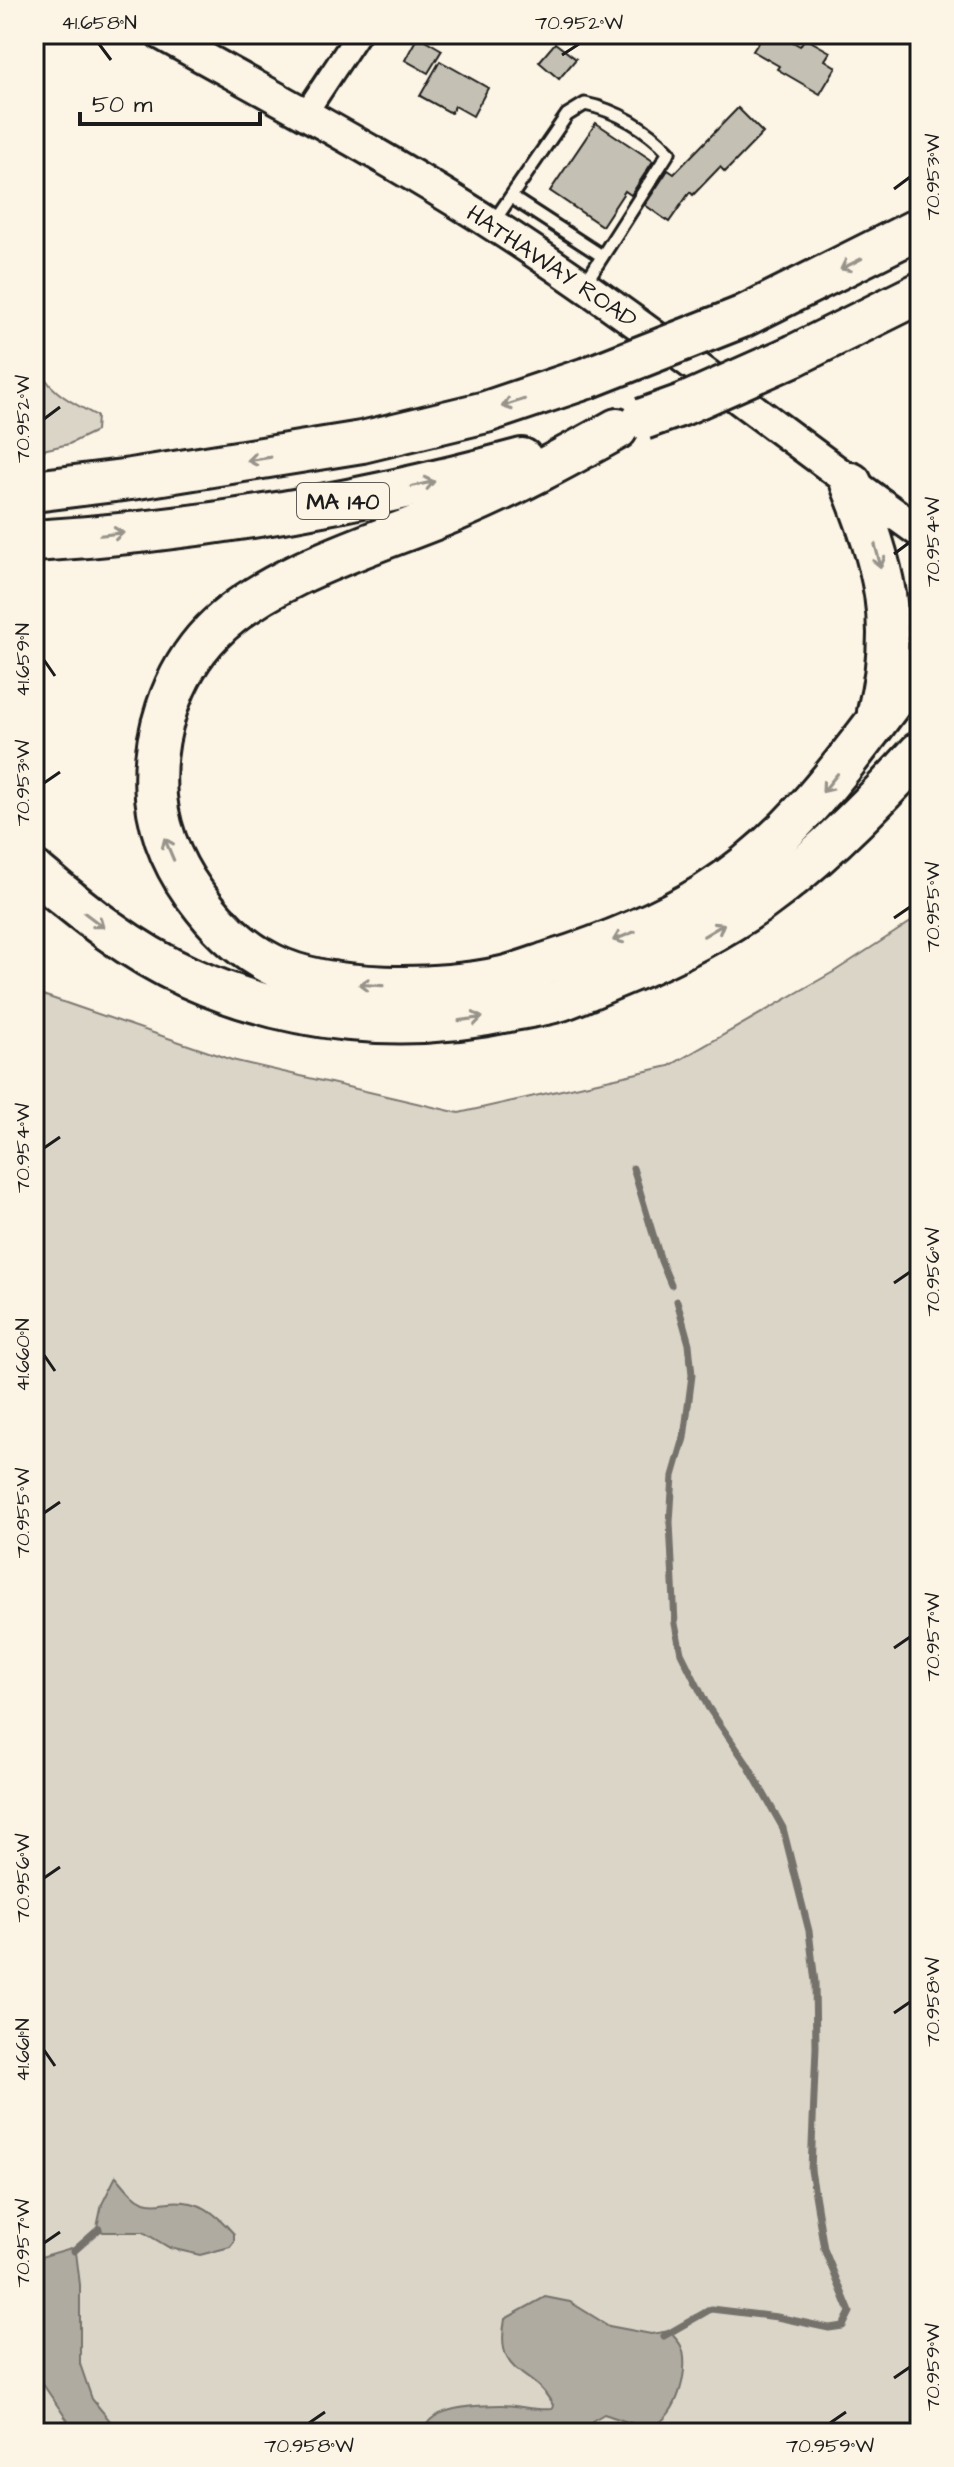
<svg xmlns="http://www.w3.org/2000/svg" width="954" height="2467" font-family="'Architects Daughter',sans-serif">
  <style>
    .green { fill: #dbd5c8; stroke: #7c7872; stroke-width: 2 }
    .water { fill: #b0aba1; stroke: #75726c; stroke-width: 2 }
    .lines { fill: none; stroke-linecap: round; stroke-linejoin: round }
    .stream { stroke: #75726c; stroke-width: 7 }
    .building { fill: #c4c0b3; stroke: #1c1c1c; stroke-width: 2 }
    .service-casing { stroke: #1c1c1c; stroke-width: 17 }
    .minor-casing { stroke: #1c1c1c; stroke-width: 28 }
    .secondary-casing { stroke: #1c1c1c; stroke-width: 36 }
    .motorway-casing { stroke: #1c1c1c; stroke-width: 46 }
    .service { stroke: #fcf5e5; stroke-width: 11 }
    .minor { stroke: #fcf5e5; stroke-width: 22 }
    .secondary { stroke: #fcf5e5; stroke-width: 30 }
    .motorway { stroke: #fcf5e5; stroke-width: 40 }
    .motorway-bridge-casing { stroke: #1c1c1c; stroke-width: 46; stroke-linecap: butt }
    .motorway-bridge { stroke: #fcf5e5; stroke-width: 40 }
    .oneway { stroke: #97938b }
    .ticks { fill: none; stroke: #1c1c1c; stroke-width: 3 }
    .labels { text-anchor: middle; stroke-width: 6; stroke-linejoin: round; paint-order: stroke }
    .shield { fill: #fcf5e5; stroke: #5f5d58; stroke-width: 2 }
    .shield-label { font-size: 22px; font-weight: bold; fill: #1c1c1c }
    .street-label { font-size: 24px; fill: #1c1c1c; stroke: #fcf5e5 }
    .neatline { fill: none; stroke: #1c1c1c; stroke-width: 3 }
    .ticks-label { font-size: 20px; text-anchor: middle; fill: #1c1c1c }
  </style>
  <rect width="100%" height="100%" fill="#fcf5e5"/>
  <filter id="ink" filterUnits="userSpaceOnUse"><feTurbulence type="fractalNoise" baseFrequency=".0125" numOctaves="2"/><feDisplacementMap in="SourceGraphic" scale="16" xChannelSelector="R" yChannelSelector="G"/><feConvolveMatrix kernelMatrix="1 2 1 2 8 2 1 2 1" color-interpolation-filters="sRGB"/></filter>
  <g filter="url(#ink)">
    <!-- green -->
    <g class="green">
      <path d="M34 336C37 344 35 353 37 361 45 391 73 403 97 416L96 431 69 444 34 452Z"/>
      <path d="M920 916V2433H34V992L232 1060 459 1113 669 1066 835 971Z"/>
    </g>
    <!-- water -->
    <g class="water">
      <path d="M116 2176C124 2185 132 2197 144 2202 152 2205 161 2203 169 2202 199 2199 215 2212 234 2234V2242L230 2247 200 2255 170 2248 143 2232H103L97 2227 102 2204Z"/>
      <path d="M71 2248 76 2252 80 2285V2364L92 2399 120 2433H76L34 2371V2259Z"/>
      <path d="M545 2297 570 2302 609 2326 651 2334 669 2331C673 2336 679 2341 681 2346 691 2366 677 2418 654 2425 640 2429 618 2418 604 2414L592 2421 591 2433H424C426 2406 481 2405 501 2405 519 2405 534 2411 552 2409L553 2405C532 2366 494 2379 505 2319Z"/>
    </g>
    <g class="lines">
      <!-- stream -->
      <g class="stream">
        <path d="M633 1168 661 1261 671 1285"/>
        <path d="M74 2251 99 2229"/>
        <path d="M664 2336 711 2309 777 2317 829 2328 843 2326 850 2312 824 2249 811 2170 816 2047 815 1982 809 1931 797 1884 783 1828 747 1764 708 1707 681 1653 675 1624 670 1522 673 1476 684 1438 692 1375 689 1344 677 1301"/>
      </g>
    </g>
    <!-- building -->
    <g class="building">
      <path d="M764 34H779L800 46 805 38 830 52 825 60 836 67 820 94 777 69 779 66 753 51Z"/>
      <path d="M418 36 442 50 428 73 405 60Z"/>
      <path d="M555 43 576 59 559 79 539 62Z"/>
      <path d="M440 61 488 88 473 116 455 106 451 113 420 96Z"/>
      <path d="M738 108 763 133 725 172 720 167 693 195 690 192 669 222 645 205 668 170 674 174Z"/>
      <path d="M596 123 653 161 631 195 625 191 602 226 550 191Z"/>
    </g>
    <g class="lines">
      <!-- service casing -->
      <g class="service-casing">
        <g id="service">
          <path d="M511 197 602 256"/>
          <path d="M492 224 567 115 585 104C616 110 648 129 669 152L584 285"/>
        </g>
      </g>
      <!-- minor casing -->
      <g class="minor-casing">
        <path id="minor" d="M305 114 358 34"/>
      </g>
      <!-- secondary casing -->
      <g class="secondary-casing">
        <path id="secondary" d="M161 34C281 101 403 165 518 241 656 332 785 436 920 532"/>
      </g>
      <!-- motorway casing -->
      <g class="motorway-casing">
        <g id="motorway">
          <path d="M742 317 920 228"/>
          <path d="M795 355 920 293"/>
          <path d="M617 429C565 458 512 487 457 510 382 542 269 573 212 632 171 674 151 739 156 797 160 837 178 875 204 907 222 930 245 951 271 964 327 993 443 991 503 977 519 973 535 967 550 962 604 945 657 924 706 894 798 837 855 748 920 664"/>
          <path d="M851 483C884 566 900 622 878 712"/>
          <path d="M34 491 131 479 362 442 486 412 587 378"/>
          <path d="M34 541C198 531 364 502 522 459"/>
          <path d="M34 871C82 911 130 951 188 977 290 1023 404 1034 513 1010 529 1007 546 1005 561 1000 581 993 602 983 622 975 671 955 718 931 761 901 819 859 872 805 920 752"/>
        </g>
      </g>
      <!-- service -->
      <use href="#service" class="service"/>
      <!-- minor -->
      <use href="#minor" class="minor"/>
      <!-- secondary -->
      <use href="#secondary" class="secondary"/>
      <!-- motorway -->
      <use href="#motorway" class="motorway"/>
      <!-- motorway-bridge casing -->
      <g class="motorway-bridge-casing">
        <g id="motorway-bridge">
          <path d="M587 378 742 317"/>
          <path d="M643 419 682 405 795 355"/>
        </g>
      </g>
      <!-- motorway-bridge -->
      <use href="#motorway-bridge" class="motorway-bridge"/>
    </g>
    <!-- one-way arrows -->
    <defs><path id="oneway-shaft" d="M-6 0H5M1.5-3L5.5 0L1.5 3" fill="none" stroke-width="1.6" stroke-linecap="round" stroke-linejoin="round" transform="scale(2)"/></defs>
    <g class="oneway">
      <use href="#oneway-shaft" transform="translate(851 264) rotate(153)"/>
      <use href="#oneway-shaft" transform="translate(513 403) rotate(162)"/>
      <use href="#oneway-shaft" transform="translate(259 459) rotate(171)"/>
      <use href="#oneway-shaft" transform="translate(423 484) rotate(-12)"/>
      <use href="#oneway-shaft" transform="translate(112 534) rotate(-6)"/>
      <use href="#oneway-shaft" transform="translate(878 556) rotate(75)"/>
      <use href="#oneway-shaft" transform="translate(830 783) rotate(129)"/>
      <use href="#oneway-shaft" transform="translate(169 849) rotate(-113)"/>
      <use href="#oneway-shaft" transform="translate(94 920) rotate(37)"/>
      <use href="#oneway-shaft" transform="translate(714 930) rotate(-31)"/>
      <use href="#oneway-shaft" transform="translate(624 936) rotate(158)"/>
      <use href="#oneway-shaft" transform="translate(371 985) rotate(-177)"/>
      <use href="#oneway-shaft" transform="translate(471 1019) rotate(-8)"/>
    </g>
  </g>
  <!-- ticks -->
  <path class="ticks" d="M99 44 111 60M562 55 579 44M894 189 910 177M44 419 60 407M894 554 910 542M44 660 55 676M44 783 60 772M894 918 910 907M44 1148 60 1137M894 1283 910 1272M44 1355 55 1371M44 1513 60 1502M894 1648 910 1637M44 1878 60 1867M894 2013 910 2002M44 2050 55 2066M44 2243 60 2232M894 2378 910 2367M309 2423 325 2412M830 2423 846 2412"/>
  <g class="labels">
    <!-- shield labels -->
    <rect class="shield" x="297" y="483" width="92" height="36" rx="6"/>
    <g class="shield-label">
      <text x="343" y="509">MA 140</text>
    </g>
    <!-- street labels -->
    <g class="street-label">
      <text transform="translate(552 266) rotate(34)" y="8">HATHAWAY ROAD</text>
    </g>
  </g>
  <!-- margin -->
  <rect width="954" height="2467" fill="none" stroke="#fcf5e5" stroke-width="88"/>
  <!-- scale -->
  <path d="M80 112v12h180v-12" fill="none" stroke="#1c1c1c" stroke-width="4"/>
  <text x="92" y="112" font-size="24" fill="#1c1c1c" stroke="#fcf5e5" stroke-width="6" paint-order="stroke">50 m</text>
  <rect x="44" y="44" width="866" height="2379" class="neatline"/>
  <g class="ticks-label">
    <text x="99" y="29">41.658°N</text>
    <text x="579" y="29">70.952°W</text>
    <text transform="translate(932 177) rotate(-90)" y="7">70.953°W</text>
    <text transform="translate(22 419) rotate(-90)" y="7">70.952°W</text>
    <text transform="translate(932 542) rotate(-90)" y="7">70.954°W</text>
    <text transform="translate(22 660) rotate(-90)" y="7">41.659°N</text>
    <text transform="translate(22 783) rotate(-90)" y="7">70.953°W</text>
    <text transform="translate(932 907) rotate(-90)" y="7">70.955°W</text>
    <text transform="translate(22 1148) rotate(-90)" y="7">70.954°W</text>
    <text transform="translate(932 1272) rotate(-90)" y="7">70.956°W</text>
    <text transform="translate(22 1355) rotate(-90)" y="7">41.660°N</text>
    <text transform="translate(22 1513) rotate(-90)" y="7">70.955°W</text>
    <text transform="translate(932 1637) rotate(-90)" y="7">70.957°W</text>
    <text transform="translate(22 1878) rotate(-90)" y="7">70.956°W</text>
    <text transform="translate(932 2002) rotate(-90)" y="7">70.958°W</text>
    <text transform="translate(22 2050) rotate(-90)" y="7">41.661°N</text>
    <text transform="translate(22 2243) rotate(-90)" y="7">70.957°W</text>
    <text transform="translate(932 2367) rotate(-90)" y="7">70.959°W</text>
    <text x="309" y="2452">70.958°W</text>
    <text x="830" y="2452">70.959°W</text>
  </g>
</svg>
